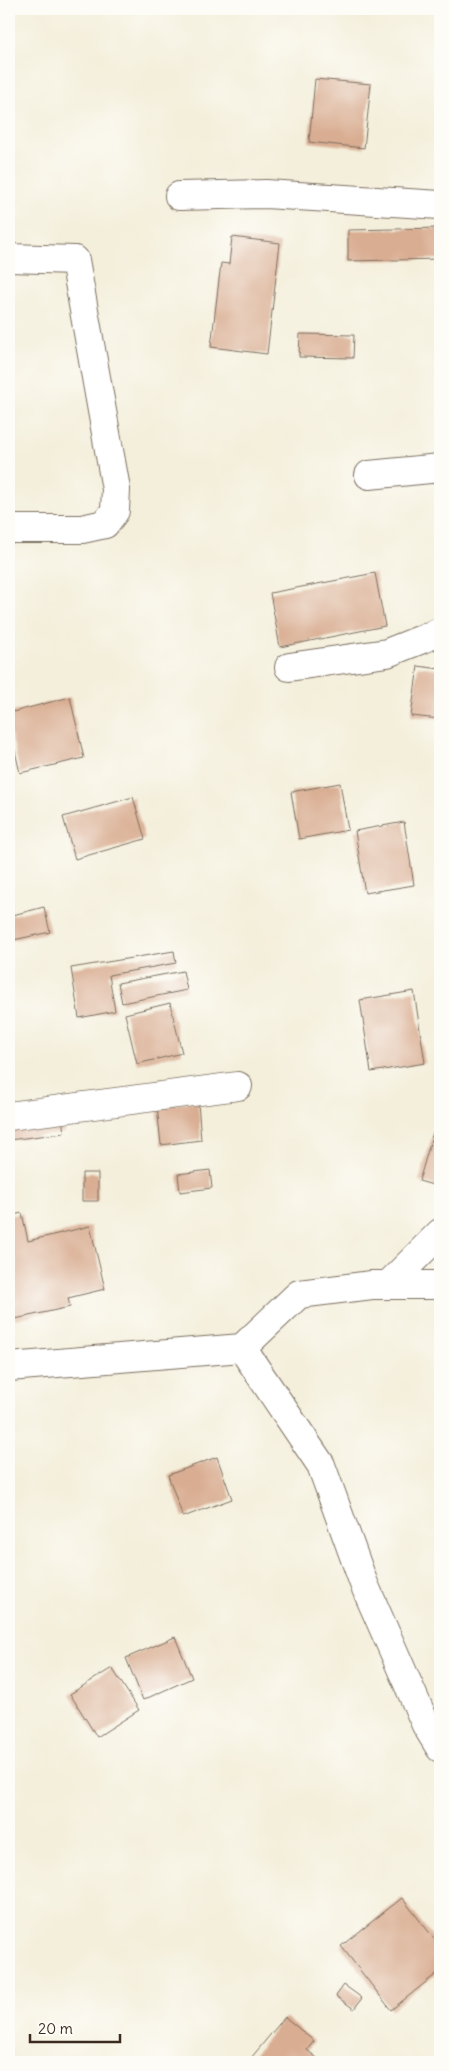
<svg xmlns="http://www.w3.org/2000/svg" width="449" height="2071" font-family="Delius,sans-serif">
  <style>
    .building { fill: #d9ad92 }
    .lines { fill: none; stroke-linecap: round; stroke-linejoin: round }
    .minor-casing { stroke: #7c6f60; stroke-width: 30 }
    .minor { stroke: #fff; stroke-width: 28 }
  </style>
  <rect width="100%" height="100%" fill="#fdfcf7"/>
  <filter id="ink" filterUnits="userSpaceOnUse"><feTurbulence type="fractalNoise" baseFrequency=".02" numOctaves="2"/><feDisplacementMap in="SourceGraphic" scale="10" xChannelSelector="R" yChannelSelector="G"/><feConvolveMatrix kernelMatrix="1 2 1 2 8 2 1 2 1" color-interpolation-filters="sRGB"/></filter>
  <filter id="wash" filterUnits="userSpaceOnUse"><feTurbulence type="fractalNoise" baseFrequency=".0096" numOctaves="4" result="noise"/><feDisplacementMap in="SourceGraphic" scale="20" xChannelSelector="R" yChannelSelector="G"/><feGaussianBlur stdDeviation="1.12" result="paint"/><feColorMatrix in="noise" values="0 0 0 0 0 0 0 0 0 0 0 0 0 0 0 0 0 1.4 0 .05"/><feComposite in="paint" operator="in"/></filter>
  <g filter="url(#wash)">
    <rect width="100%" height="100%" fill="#f4efdb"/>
    <g id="blocks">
      <path class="building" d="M 315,79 L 371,84 L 364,148 L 309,142 Z
        M 440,228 L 440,259 L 348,261 L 348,230 Z
        M 232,237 L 280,243 L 267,354 L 211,347 L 221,263 L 229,264 Z
        M 300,334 L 354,335 L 353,358 L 299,357 Z
        M 375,573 L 385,626 L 280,647 L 270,593 Z
        M 418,666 L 440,669 L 440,719 L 411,716 Z
        M 70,697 L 84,758 L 20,773 L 9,725 L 9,713 Z
        M 340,783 L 348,830 L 299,839 L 291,792 Z
        M 133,797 L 145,839 L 75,859 L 63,817 Z
        M 404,822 L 414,885 L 365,893 L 355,831 Z
        M 44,907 L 50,932 L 9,941 L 9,916 Z
        M 174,951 L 176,963 L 109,975 L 115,1011 L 79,1018 L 71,968 Z
        M 183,971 L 187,990 L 122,1003 L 118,983 Z
        M 414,991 L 425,1063 L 371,1072 L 360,1000 Z
        M 170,1003 L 182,1053 L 137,1064 L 125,1014 Z
        M 198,1102 L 201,1140 L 161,1145 L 157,1106 Z
        M 62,1117 L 64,1133 L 9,1140 L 9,1123 Z
        M 433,1133 L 440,1135 L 440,1187 L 419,1181 Z
        M 210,1170 L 212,1188 L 180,1192 L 178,1174 Z
        M 82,1173 L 98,1173 L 98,1201 L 82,1201 Z
        M 22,1213 L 28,1241 L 90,1226 L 105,1289 L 68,1298 L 70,1307 L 15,1319 L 9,1291 L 9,1216 Z
        M 217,1457 L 232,1499 L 183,1517 L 168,1475 Z
        M 175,1637 L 192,1678 L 143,1700 L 126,1658 Z
        M 112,1668 L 139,1710 L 97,1737 L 70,1694 Z
        M 402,1898 L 440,1946 L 440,1971 L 391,2010 L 341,1946 Z
        M 344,1985 L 362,1998 L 354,2009 L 336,1996 Z
        M 285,2017 L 314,2041 L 307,2050 L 322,2062 L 256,2062 L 251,2058 Z"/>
    </g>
  </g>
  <g filter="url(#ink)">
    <use href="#blocks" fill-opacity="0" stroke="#7c6f60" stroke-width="1"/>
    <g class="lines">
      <defs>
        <path id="minor" d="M 179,196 L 266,194 L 440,205
          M 9,258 L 75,260 L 116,489 L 115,511 L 105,524 L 82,529 L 9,529
          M 369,475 L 440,468
          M 289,667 L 387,653 L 440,632
          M 9,1116 L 238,1086
          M 388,1285 L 440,1233
          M 242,1348 L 321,1465 L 364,1584 L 426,1725 L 440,1748
          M 9,1367 L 242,1348 L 299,1294 L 372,1285 L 440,1285"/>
      </defs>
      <use href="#minor" class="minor-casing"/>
      <use href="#minor" class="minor"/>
    </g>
  </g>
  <rect width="449" height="2071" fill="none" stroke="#fdfcf7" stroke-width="30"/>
  <path d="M30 2034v8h90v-8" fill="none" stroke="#3b2a1e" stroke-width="2.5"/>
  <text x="38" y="2034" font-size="15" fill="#3b2a1e" stroke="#fdfcf7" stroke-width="4" paint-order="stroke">20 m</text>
</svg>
